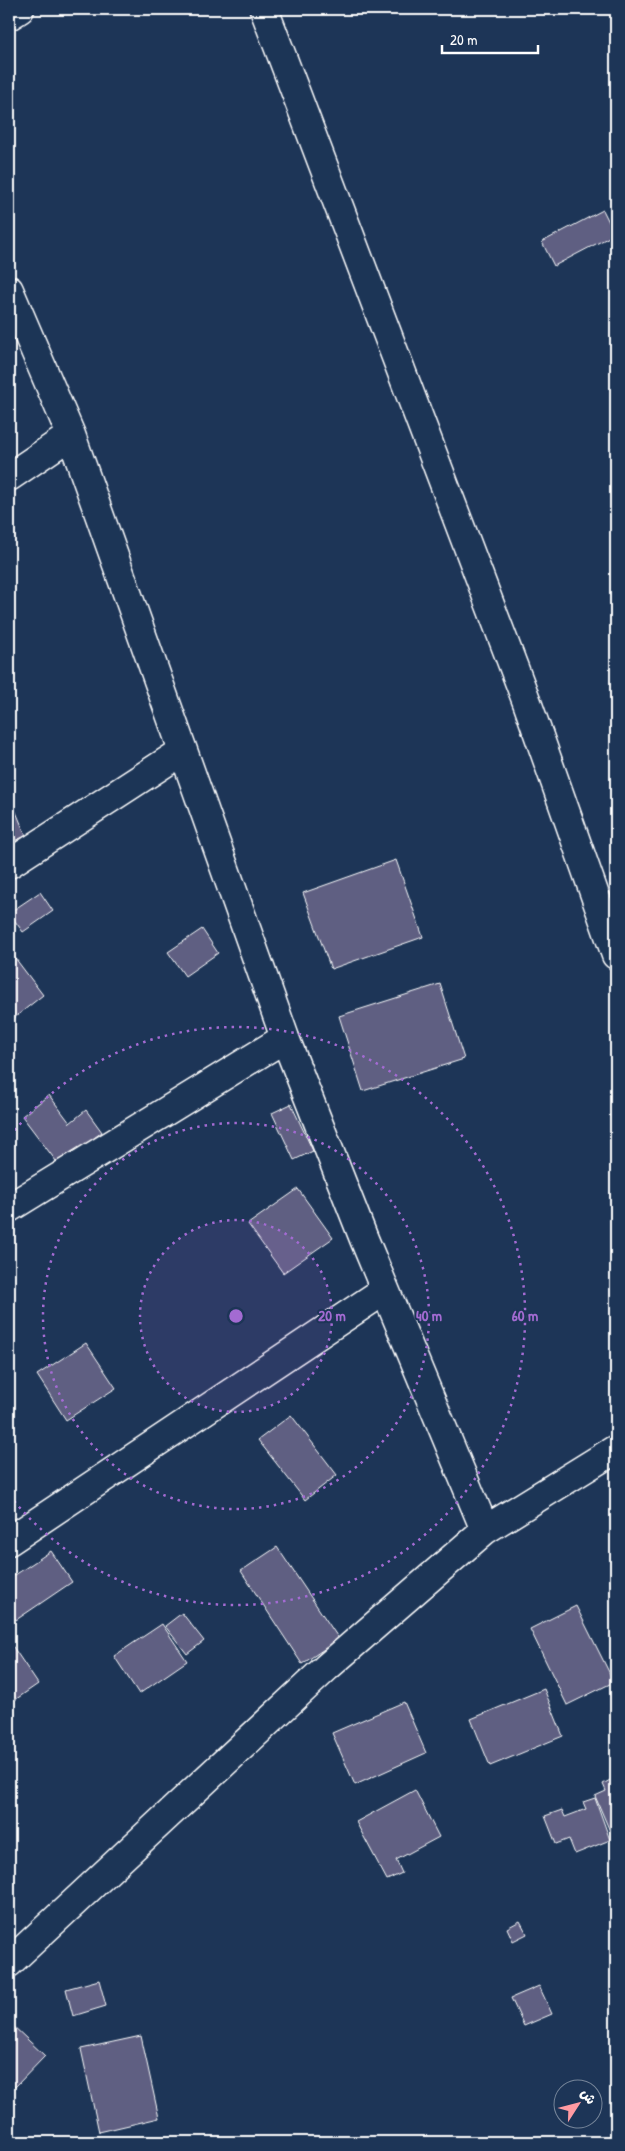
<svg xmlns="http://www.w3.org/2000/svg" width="625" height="2151" font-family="'Patrick Hand','Playpen Sans Arabic',sans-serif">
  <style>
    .building { fill: #5f5f82; stroke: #fff }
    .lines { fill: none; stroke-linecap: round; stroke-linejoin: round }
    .minor-casing { stroke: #fff; stroke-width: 31 }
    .minor { stroke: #1d3557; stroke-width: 28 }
    .ring { fill: none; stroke: #a36bd2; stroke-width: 2.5; stroke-dasharray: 2.5 5 }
    .centre { fill: #a36bd2; stroke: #1d3557; stroke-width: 2.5 }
    .ring-label { font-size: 15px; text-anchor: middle; font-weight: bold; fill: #a36bd2; stroke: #1d3557; stroke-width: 4; stroke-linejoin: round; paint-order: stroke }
  </style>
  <rect width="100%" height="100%" fill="#1d3557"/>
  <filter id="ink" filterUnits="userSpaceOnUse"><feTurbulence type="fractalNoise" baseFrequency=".02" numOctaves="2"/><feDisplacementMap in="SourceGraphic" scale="10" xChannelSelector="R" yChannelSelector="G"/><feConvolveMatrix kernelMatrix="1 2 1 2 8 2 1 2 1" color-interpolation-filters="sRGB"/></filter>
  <g filter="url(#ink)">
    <path class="building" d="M 603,210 L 615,234 L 554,266 L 542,242 Z
      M 9,795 L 26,836 L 9,843 Z
      M 396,860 L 423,937 L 331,969 L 303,893 Z
      M 40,892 L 53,911 L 23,932 L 9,913 Z
      M 202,929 L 218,953 L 185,976 L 168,952 Z
      M 9,950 L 43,995 L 9,1022 Z
      M 440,984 L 464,1059 L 363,1091 L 339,1016 Z
      M 49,1095 L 70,1123 L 86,1110 L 102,1132 L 59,1165 L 22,1116 Z
      M 291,1104 L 313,1151 L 294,1160 L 272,1113 Z
      M 298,1189 L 333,1238 L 283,1273 L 248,1224 Z
      M 86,1343 L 116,1388 L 66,1420 L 37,1375 Z
      M 291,1415 L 337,1475 L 305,1500 L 258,1440 Z
      M 277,1547 L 339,1639 L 302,1664 L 241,1571 Z
      M 51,1551 L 72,1582 L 16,1620 L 9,1609 L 9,1579 Z
      M 576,1606 L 614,1682 L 567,1705 L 530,1629 Z
      M 182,1613 L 204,1641 L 187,1654 L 165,1626 Z
      M 162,1624 L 187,1661 L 139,1694 L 114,1656 Z
      M 9,1641 L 38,1684 L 9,1704 Z
      M 544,1689 L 563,1736 L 490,1766 L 471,1719 Z
      M 404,1702 L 426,1753 L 355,1785 L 332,1733 Z
      M 612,1779 L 616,1789 L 615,1843 L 595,1796 L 606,1791 L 603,1784 Z
      M 415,1790 L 439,1837 L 396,1860 L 402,1873 L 387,1880 L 356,1822 Z
      M 595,1798 L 610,1840 L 575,1854 L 569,1839 L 556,1844 L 545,1816 L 562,1810 L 565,1817 L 586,1809 L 583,1802 Z
      M 520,1921 L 527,1934 L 513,1941 L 507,1928 Z
      M 99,1980 L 106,2006 L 73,2016 L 66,1989 Z
      M 539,1986 L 552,2014 L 524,2026 L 511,1998 Z
      M 11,2024 L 45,2056 L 15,2087 L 9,2082 L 9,2026 Z
      M 141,2036 L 159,2118 L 99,2132 L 81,2049 Z
      M 616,2135 L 616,2142 L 603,2142 Z"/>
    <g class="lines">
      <defs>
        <path id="minor" d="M 264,9 L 528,705 L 616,955
          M 9,16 L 20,9
          M 9,290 L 71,435 L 285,1038 L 364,1239 L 485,1530
          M 9,477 L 71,435
          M 9,864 L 183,751
          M 9,1208 L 285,1038
          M 9,1541 L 385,1290
          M 9,1963 L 327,1667 L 485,1530 L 616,1449"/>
      </defs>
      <use href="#minor" class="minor-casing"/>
      <use href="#minor" class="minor"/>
    </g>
  </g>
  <circle cx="236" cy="1316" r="96" fill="#a36bd2" fill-opacity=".12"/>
  <g class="ring">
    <circle cx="236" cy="1316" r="96"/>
    <circle cx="236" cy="1316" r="193"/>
    <path d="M10 1136A289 289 0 1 1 10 1496"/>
  </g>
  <circle cx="236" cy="1316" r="8" class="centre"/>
  <g class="ring-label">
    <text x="332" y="1321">20 m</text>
    <text x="429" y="1321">40 m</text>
    <text x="525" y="1321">60 m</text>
  </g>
  <rect width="625" height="2151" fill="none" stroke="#1d3557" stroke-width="30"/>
  <rect x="15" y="15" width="595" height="2121" fill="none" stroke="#fff" stroke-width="2" filter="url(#ink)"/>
  <g transform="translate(578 2104) rotate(54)"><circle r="24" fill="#1d3557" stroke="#77869a"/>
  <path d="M0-4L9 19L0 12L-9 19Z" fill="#ff9aa2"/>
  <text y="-8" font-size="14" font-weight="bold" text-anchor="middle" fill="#ffffff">ش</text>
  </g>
  <path d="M442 45v8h96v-8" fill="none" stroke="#ffffff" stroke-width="2.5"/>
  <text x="450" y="45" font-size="15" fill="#ffffff" stroke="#1d3557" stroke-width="4" paint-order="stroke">20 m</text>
</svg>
